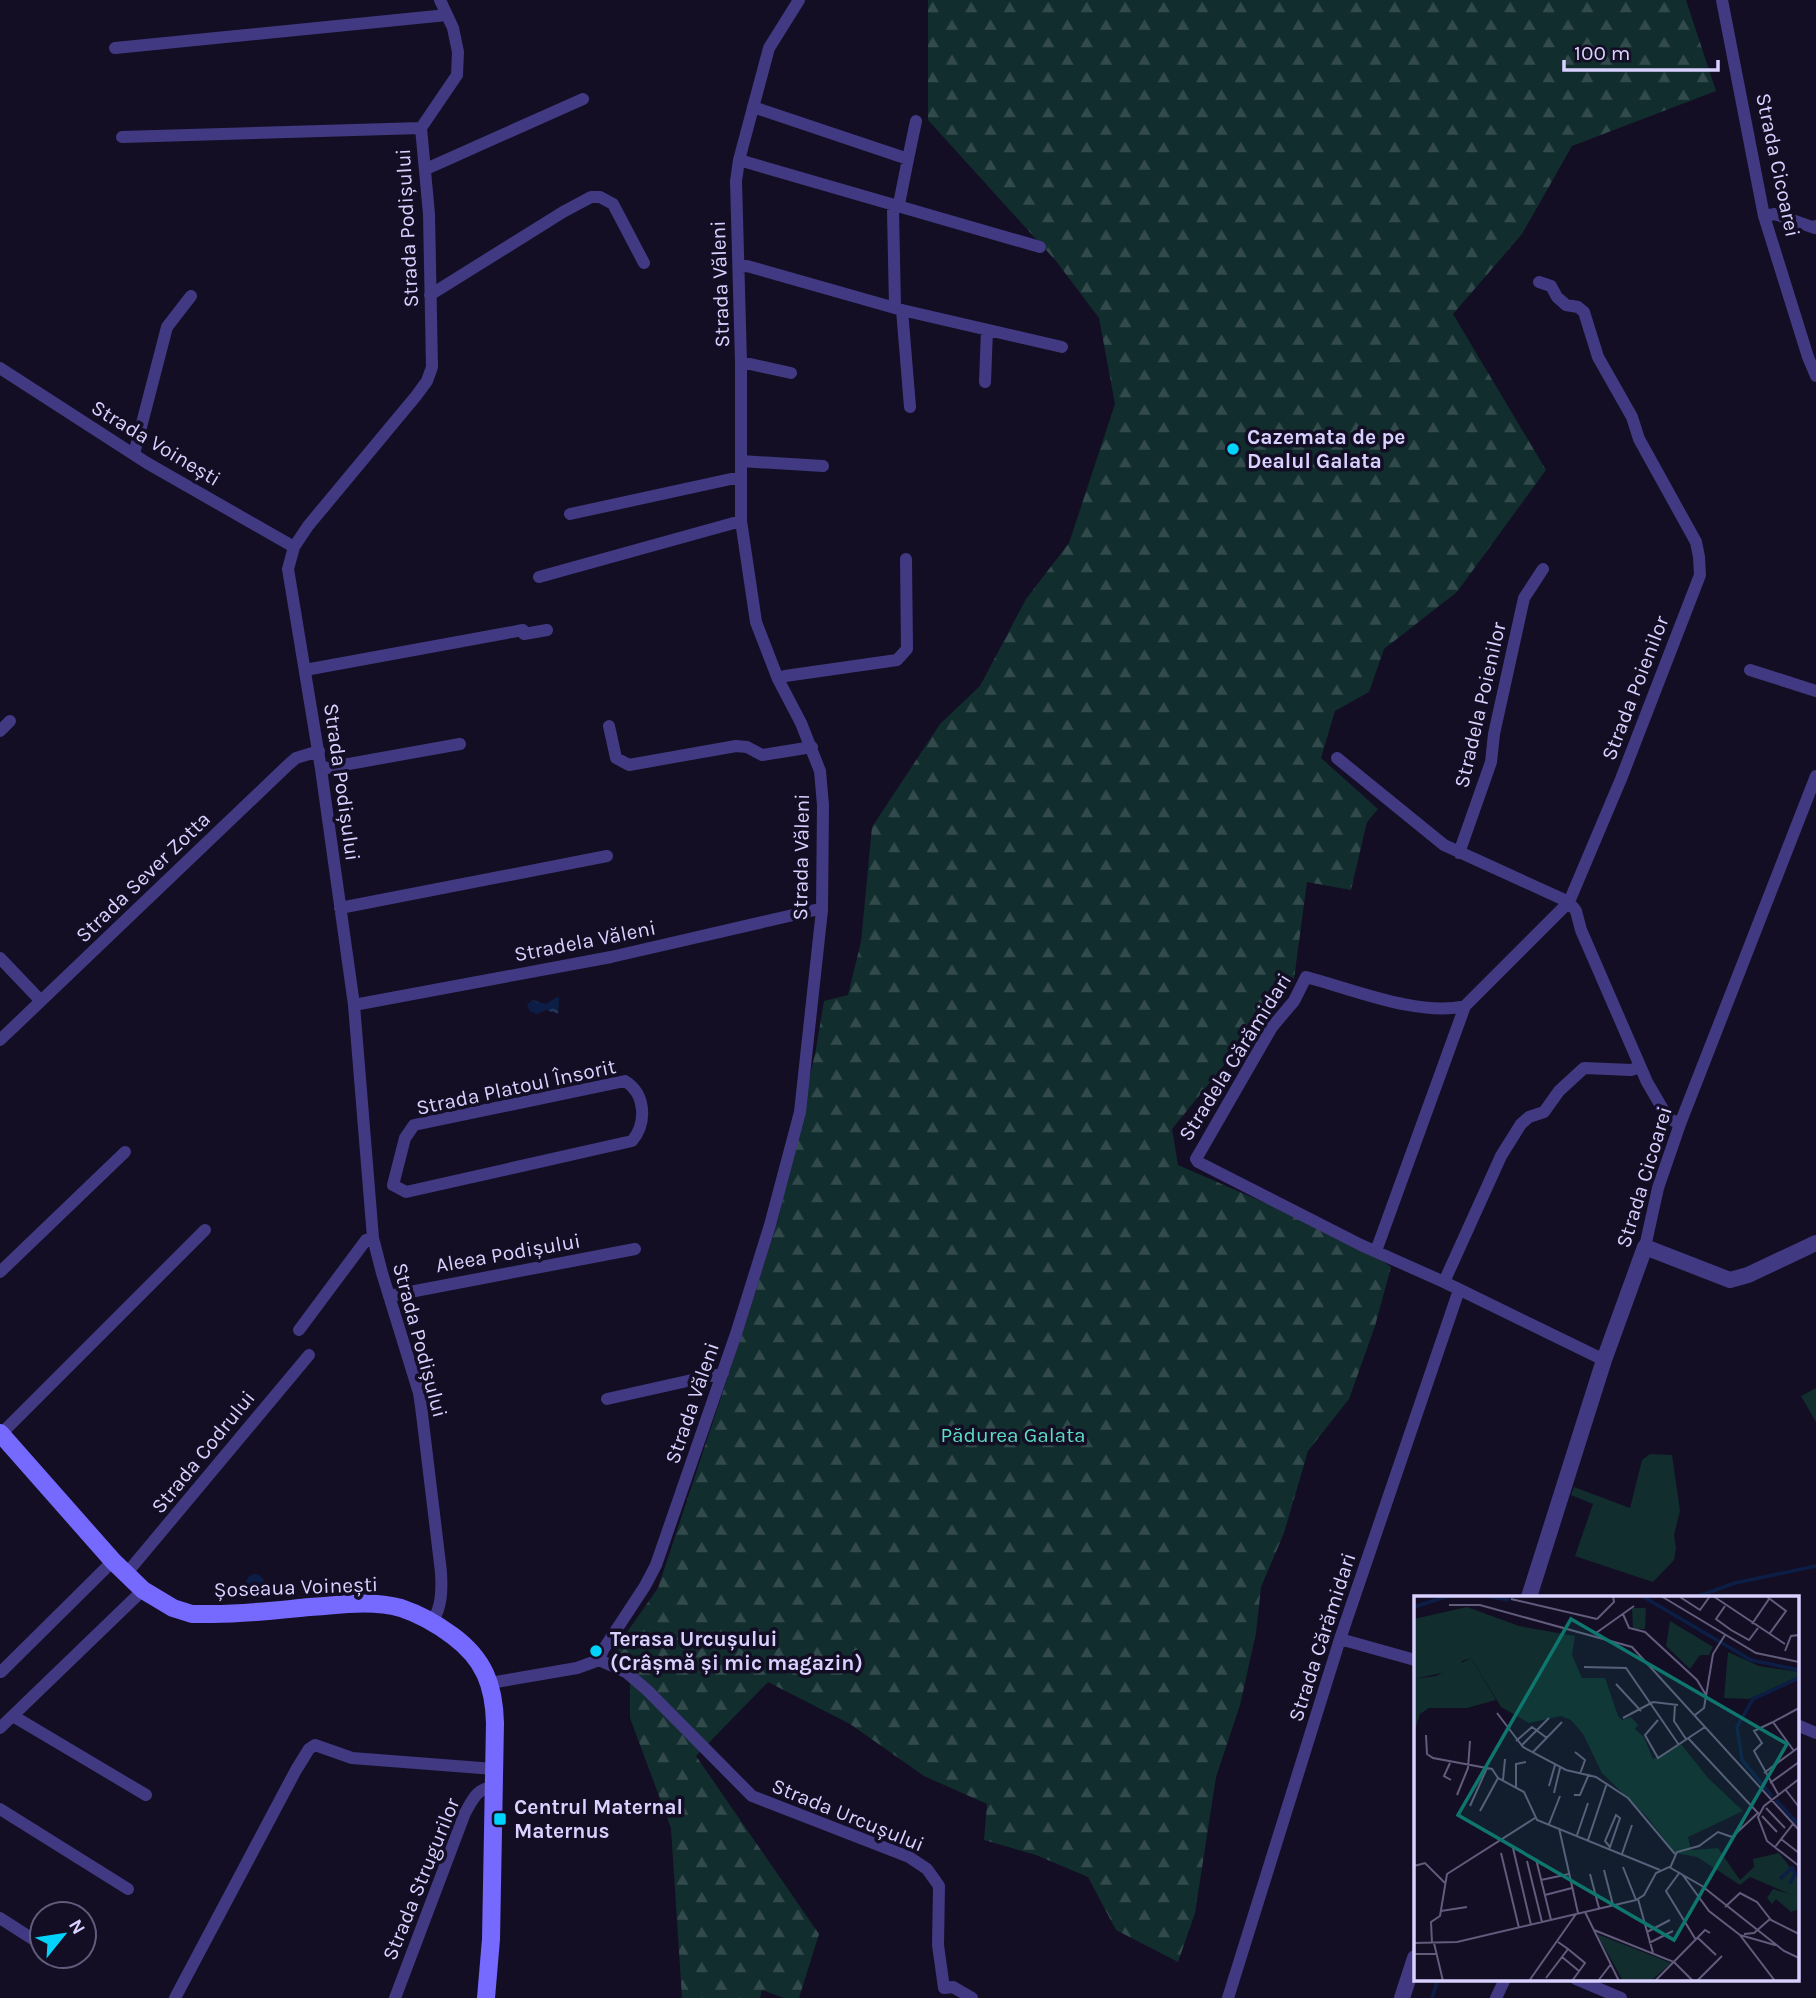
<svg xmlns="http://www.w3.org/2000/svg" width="1816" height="1998" font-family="Karla,sans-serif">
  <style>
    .grass { fill: #112d2d }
    .forest { fill: url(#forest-firs) }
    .water { fill: url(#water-ripples) }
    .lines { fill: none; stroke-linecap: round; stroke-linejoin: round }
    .stream { stroke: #0c1e45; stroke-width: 3.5 }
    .minor { stroke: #413a82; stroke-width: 12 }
    .tertiary { stroke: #413a82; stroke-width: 16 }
    .secondary { stroke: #7569fe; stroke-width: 18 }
    .poi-dot { fill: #02d3fa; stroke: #130e24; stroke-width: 2.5 }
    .labels { text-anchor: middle; stroke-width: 7; stroke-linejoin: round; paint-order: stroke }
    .street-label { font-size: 21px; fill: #d9d1ff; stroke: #130e24 }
    .poi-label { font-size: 21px; font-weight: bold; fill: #d9d1ff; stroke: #130e24; text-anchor: start }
    .park-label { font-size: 21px; fill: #5ddec6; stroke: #130e24 }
    .inset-river { fill: none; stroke: #0c1e45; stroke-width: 3.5 }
    .inset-road { fill: none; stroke: #625c7c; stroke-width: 2 }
    .view { fill: #0f766e; fill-opacity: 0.15; stroke: #0f766e; stroke-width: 3.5 }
    .inset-edge { fill: none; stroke: #d9d1ff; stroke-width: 3.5 }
  </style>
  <defs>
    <pattern id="forest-firs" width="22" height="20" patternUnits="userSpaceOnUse" patternTransform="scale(1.75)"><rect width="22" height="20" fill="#112d2d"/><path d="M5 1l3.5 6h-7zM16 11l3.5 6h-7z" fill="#334a4c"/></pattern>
    <pattern id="water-ripples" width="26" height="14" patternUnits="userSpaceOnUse" patternTransform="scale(1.75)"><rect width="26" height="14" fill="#0c1e45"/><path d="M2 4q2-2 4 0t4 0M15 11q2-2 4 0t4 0" fill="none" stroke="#2f3e61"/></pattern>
  </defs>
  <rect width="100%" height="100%" fill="#130e24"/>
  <path class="grass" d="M 1816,1388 L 1816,1422 L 1801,1396 Z
    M 1650,1454 L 1672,1455 L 1680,1511 L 1674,1535 L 1676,1548 L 1674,1560 L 1653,1582 L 1575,1556 L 1593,1504 L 1571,1495 L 1574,1487 L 1630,1508 L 1642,1460 Z"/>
  <path class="forest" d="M 928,0 L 1686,0 L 1716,91 L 1572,146 L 1522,234 L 1453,314 L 1546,470 L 1457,592 L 1384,649 L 1369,692 L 1335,711 L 1321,758 L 1378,809 L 1367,822 L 1351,890 L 1307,882 L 1294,979 L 1172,1129 L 1178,1165 L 1361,1245 L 1391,1267 L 1375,1326 L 1349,1399 L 1308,1451 L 1284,1533 L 1261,1587 L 1256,1633 L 1240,1705 L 1216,1777 L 1195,1913 L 1178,1962 L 1116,1930 L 1088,1877 L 1036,1855 L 984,1840 L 987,1804 L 924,1776 L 850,1724 L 768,1682 L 696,1756 L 819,1934 L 799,1998 L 784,1998 L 762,1990 L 760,1998 L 682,1998 L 671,1828 L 630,1718 L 630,1662 L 611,1655 L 658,1588 L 746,1322 L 778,1220 L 816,1049 L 824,1001 L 848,995 L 861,942 L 872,827 L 940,724 L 980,686 L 1026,599 L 1069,543 L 1115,404 L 1099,318 L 1056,261 L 928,120 Z"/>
  <path class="water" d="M 557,997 L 559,998 L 558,1014 L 546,1010 L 537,1014 L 530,1011 L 527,1005 L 532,1000 L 546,1004 Z
    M246 1583a9 9 0 1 1 18 0a9 9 0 1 1-18 0Z"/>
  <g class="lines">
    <path class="stream" d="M 1696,1597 L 1735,1583 L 1816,1566
      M 1432,1998 L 1438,1979"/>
    <path class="minor" d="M 1722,0 L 1764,216 L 1808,357 L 1816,376
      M 115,48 L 447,15
      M 753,107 L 908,159 L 899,204 L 893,210 L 895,307
      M 122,137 L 421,128
      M 908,159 L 916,121
      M 739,160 L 1040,247
      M 426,169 L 583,99
      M 1764,216 L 1775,214 L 1815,228 L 1816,226
      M 739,267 L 747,266 L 902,310 L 1062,347
      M 430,295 L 563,212 L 591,197 L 600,197 L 613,204 L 644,263
      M 902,310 L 910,407
      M 741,362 L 791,373
      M 0,368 L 147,463 L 294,547
      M 985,382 L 987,330
      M 134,454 L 167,327 L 191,296
      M 741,461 L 823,466
      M 570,514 L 740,477
      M 539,577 L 741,521
      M 305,670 L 523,630 L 524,634 L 547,630
      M 1750,670 L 1816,691
      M 778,679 L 785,676 L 897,660 L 907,649 L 906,559
      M 609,726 L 616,758 L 629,765 L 736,746 L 747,747 L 762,755 L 812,747
      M 0,731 L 10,721
      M 1337,758 L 1444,845 L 1569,902 L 1576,911 L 1581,930 L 1647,1082 L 1668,1118 L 1680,1124
      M 321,769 L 460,744
      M 1459,853 L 1491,762 L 1494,734 L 1524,598 L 1543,569
      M 340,908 L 607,856
      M 0,958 L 41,1001
      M 354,1005 L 611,957 L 815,910 L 822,910
      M 1465,1006 C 1419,1017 1352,989 1306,977 L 1294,1001 L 1272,1027 L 1196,1159 L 1198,1162 L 1361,1245 L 1444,1282 L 1604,1360
      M 0,1040 L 288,765 L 296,758 L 319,751
      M 625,1081 C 646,1094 647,1123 632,1141 L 406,1192 L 393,1185 L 405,1138 L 414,1125 Z
      M 1645,1247 L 1658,1188 L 1680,1124 L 1816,776
      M 1376,1251 L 1465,1006 L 1569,902 L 1621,779 L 1700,575 L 1699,557 L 1696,542 L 1639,439 L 1632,417 L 1598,357 L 1584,312 L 1578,307 L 1566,305 L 1557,297 L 1551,286 L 1539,282
      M 0,1272 L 125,1152
      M 1444,1282 L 1501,1156 L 1521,1124 L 1529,1117 L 1544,1112 L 1559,1091 L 1584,1068 L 1631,1070 L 1640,1067
      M 389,1296 L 635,1249
      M 299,1330 L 366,1240 L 373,1238
      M 607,1399 L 723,1373
      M 1,1434 L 205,1230
      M 126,1574 L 309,1355
      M 432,1622 C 442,1607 442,1590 441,1572 L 422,1414 L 419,1393 L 382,1273 L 373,1238 L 354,1005 L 321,769 L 288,569 L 294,547 L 308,526 L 416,396 L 427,381 L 432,367 L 429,214 L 421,128 L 457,75 L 458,52 L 453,28 L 440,0
      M 1340,1639 L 1415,1660
      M 599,1660 L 603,1650 L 645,1586 L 656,1565 L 736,1334 L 770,1225 L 800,1112 L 822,910 L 823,805 L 820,771 L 801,723 L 778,679 L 756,622 L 741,521 L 741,362 L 736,181 L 739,160 L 769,48 L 799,0
      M 1,1672 L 113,1561
      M 490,1683 L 577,1668 L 599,1660 L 626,1672 L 647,1690 L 752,1796 L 909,1857 L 927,1869 L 939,1886 L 938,1945 L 944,1988 L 953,1987 L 972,1998
      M 13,1716 L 146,1795
      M 1797,1725 L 1816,1733
      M 0,1728 L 143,1590
      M 0,1809 L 128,1889
      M 0,1918 L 42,1945
      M 59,1956 L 63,1959
      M 1576,1979 L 1621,1998
      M 175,1998 L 296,1770 L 309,1749 L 315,1745 L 352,1758 L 494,1769
      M 395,1998 L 465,1813 C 473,1799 477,1788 494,1787
      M 1228,1998 L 1340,1639 L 1459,1290
      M 1496,1998 L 1505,1979"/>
    <path class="tertiary" d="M 1529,1597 L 1604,1360 L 1645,1247 L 1730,1280 L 1748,1275 L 1816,1243
      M 1402,1998 L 1415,1958"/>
    <path class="secondary" d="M 0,1433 L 113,1561 L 143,1590 L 173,1608 L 192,1614 L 213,1614 C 246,1614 278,1610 310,1607 C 340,1605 371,1600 401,1608 C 419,1614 437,1624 453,1636 C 484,1659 494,1685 495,1723 L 491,1939 L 486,1998"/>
  </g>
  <g class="poi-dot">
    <circle cx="1233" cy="449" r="7"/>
    <circle cx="596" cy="1651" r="7"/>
    <rect x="493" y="1812" width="14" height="14" rx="3.5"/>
  </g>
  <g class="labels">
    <g class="street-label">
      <text transform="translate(1778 165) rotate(78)" y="7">Strada Cicoarei</text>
      <text transform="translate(407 228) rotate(-93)" y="7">Strada Podișului</text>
      <text transform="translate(720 284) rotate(-92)" y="7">Strada Văleni</text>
      <text transform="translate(156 443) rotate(31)" y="7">Strada Voinești</text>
      <text transform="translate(1635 688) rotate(-69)" y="7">Strada Poienilor</text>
      <text transform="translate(1480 705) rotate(-77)" y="7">Stradela Poienilor</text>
      <text transform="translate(342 782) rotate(82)" y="7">Strada Podișului</text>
      <text transform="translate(801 857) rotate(-89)" y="7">Strada Văleni</text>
      <text transform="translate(143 877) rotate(-44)" y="7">Strada Sever Zotta</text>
      <text transform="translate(585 941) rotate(-11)" y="7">Stradela Văleni</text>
      <text transform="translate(1235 1057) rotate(-58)" y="7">Stradela Cărămidari</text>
      <text transform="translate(516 1087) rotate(-12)" y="7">Strada Platoul Însorit</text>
      <text transform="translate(1644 1177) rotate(-73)" y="7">Strada Cicoarei</text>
      <text transform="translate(508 1253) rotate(-10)" y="7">Aleea Podișului</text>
      <text transform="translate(420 1340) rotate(75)" y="7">Strada Podișului</text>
      <text transform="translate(692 1403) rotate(-71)" y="7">Strada Văleni</text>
      <text transform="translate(203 1452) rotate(-51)" y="7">Strada Codrului</text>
      <text transform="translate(296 1587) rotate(-2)" y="7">Șoseaua Voinești</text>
      <text transform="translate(1322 1637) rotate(-72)" y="7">Strada Cărămidari</text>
      <text transform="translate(848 1815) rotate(22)" y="7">Strada Urcușului</text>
      <text transform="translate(421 1879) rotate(-68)" y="7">Strada Strugurilor</text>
    </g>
    <g class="poi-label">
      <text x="1247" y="444">Cazemata de pe<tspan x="1247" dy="24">Dealul Galata</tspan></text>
      <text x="610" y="1646">Terasa Urcușului<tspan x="610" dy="24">(Crâșmă și mic magazin)</tspan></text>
      <text x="514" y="1814">Centrul Maternal<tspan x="514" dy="24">Maternus</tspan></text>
    </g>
    <g class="park-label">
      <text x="1013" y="1442">Pădurea Galata</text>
    </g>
  </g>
  <g transform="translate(1414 1596)">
    <rect width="385" height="385" fill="#130e24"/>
    <path d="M 218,12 L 232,12 L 231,33 L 219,33 ZM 314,56 L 345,70 L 385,76 L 385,80 L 335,103 L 310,102 ZM 57,62 L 82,104 L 53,112 L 15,112 L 6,118 L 0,137 L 0,83 L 22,80 ZM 183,338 L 257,367 L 237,385 L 209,385 Z" fill="#112d2d"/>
    <path d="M 53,11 L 105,30 L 161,40 L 158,59 L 168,82 L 191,82 L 204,120 L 208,124 L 217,121 L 224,129 L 221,133 L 230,141 L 239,163 L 267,148 L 294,182 L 329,215 L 274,241 L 277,254 L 304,252 L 326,284 L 340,271 L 339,263 L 365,257 L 385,283 L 385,302 L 336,281 L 326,289 L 283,261 L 261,257 L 233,221 L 188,177 L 169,138 L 157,124 L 147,120 L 115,127 L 87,111 L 57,62 L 48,65 L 46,73 L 0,83 L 0,23 Z" fill="#112d2d"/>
    <path d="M 359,293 L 385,301 L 385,313 L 377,316 L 362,303 L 358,308 L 353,302 Z" fill="#112d2d"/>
    <path d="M 256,25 L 299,51 L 295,59 L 286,59 L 276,73 L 252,50 Z" fill="#112d2d"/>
    <path class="inset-river" d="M 72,0 L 95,4M 228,0 L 337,64 L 385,74M 0,11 L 34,0M 358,200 L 328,164 L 323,131 L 339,103 L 385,82M 362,204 L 385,229M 366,283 L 378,272 L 381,277 L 376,288"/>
    <path class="inset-road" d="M 247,0 L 342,57 L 385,66M 299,0 L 371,48M 352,0 L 372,15 L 356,37M 266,1 L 286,14 L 296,0M 97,3 L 183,23M 35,9 L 66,9 L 218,51 L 385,234M 311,10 L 302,23 L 317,34 L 335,44 L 344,32M 209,18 L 215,32 L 231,36 L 283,84 L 292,99M 183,23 L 200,6 L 199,0M 338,28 L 355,3M 182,37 L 220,10M 371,55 L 377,40 L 385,39M 170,71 L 212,72 L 265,149M 202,88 L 227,115M 239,106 L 264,109M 261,109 L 260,125 L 272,143M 83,117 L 109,151 L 152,174 L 182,181 L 214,202 L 261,258M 281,119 L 290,112 L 299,58 L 311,39M 209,122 L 239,106M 244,124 L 231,139 L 244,162 L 291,131M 359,126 L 340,135 L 348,147 L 340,155 L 364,198M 12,139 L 13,158 L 19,162 L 78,173 L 84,182 L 110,196 L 123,224 L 246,274M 102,145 L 118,131 L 133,142M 107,150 L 135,122M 380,155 L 359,126 L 385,112M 119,156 L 148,126M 161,156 L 171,164 L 166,178M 36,167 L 30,180 L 37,184M 350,177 L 385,151M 385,183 L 350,210 L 344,221 L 353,245 L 385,270M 89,184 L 91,163M 356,187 L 385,166M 135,190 L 141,169M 102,191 L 102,168 L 112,166M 371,193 L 385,211M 140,197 L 146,172M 43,199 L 54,172 L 56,145M 160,199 L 166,199 L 175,178M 56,210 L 73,172M 352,212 L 371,232M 66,215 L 84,182M 348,220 L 363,236M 135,228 L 146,200M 145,232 L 164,317M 163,239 L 174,207M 367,243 L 385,257M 174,244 L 193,187M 361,251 L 379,228M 99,252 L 117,329M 195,254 L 206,222 L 202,219 L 191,245 L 196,251M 87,257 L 105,332M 208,258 L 218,229M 122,263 L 137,324M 113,265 L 128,326M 0,270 L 11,267 L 32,288M 209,271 L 222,304M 256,272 L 263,256 L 285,250 L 304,236 L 318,241 L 344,217 L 274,142M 190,274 L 199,309M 266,276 L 252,295 L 282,344M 176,278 L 185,312M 268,278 L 295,315 L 326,339M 127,284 L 155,278M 131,299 L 158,292M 224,303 L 239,357M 311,311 L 326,297 L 343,306 L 357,324 L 385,338M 27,315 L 53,311M 171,316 L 205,385M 180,334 L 260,366 L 279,385M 233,336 L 256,324M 330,338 L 340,337 L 356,323M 284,342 L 302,359M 0,347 L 43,346 L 222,304 L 230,299 L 242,277 L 255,271 L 288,290 L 370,355 L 385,362M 18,347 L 17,326 L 26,320 L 33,278 L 121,222M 20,347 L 29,385M 235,347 L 259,335M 361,349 L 326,339 L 361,385M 154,353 L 171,367 L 158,385M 0,358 L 22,358M 148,361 L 165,375M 132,382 L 154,353 L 144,346M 115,385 L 162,318M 184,385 L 197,368M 241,385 L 291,334 L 296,337M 283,385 L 308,360"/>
    <path class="view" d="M 157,23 L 373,148 L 260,344 L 44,219 Z"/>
    <rect width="385" height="385" class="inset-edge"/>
  </g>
  <g transform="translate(63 1935) rotate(60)"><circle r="33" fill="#130e24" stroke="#625c7c" stroke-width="2"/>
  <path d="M0-5L12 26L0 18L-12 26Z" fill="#02d3fa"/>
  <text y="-10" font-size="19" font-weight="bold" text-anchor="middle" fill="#d9d1ff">N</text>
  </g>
  <path d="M1564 60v10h154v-10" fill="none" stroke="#d9d1ff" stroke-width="3.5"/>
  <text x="1574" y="60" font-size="21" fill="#d9d1ff" stroke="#130e24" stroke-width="5" paint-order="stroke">100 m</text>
</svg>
